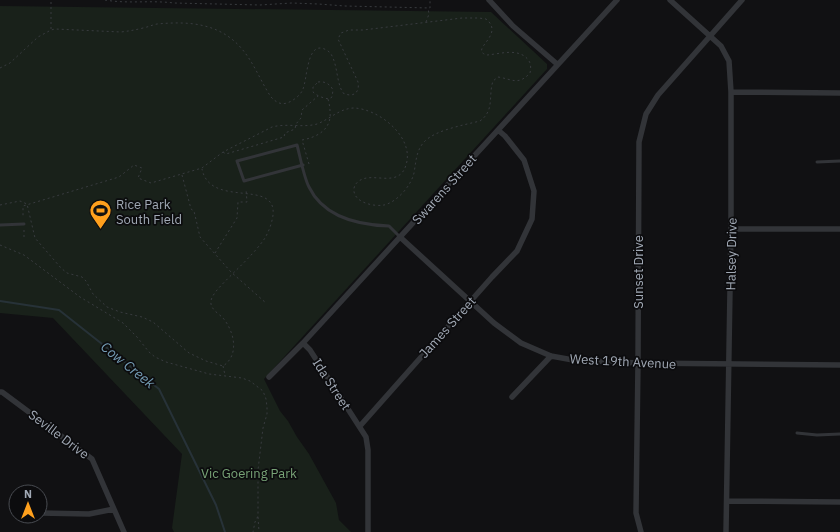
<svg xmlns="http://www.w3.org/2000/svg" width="840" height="532" font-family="'IBM Plex Sans',sans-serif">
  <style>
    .green { fill: #19211a }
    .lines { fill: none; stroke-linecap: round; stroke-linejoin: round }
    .stream { stroke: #273238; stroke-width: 2 }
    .path { stroke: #383b3f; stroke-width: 1; stroke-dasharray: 2 3; stroke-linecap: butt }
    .service { stroke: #323438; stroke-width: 3 }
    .minor { stroke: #323438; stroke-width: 5.5 }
    .labels { text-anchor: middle; stroke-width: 3.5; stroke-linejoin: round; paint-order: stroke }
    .street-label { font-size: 13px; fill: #a1a9b5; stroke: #0c0c0e }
    .poi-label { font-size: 13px; fill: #a1a9b5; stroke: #0c0c0e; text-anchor: start }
    .park-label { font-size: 13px; fill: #77a276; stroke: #0c0c0e }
    .water-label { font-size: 14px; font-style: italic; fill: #749cb4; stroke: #0c0c0e }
  </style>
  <rect width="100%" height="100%" fill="#111113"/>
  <path class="green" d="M 0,6 L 491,12 L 547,64 L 547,69 L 264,379 L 280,411 L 288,421 L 297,437 L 309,454 L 336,503 L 339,520 L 351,532 L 174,532 L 172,528 L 182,454 L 53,318 L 0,313 Z"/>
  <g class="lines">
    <path class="stream" d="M 0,301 L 59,310 L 159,389 L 216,505 L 225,532"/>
    <path class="path" d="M 105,0 C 128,4 151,0 174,3 L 260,5 L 292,3 L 318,4 L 345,6 L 430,8 L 430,0
      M 426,22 L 429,14 L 428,8
      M 51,29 L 51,0
      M 0,68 L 10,63 L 38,37 L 51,30 L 55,29 L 121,32 C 129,31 135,30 143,28 C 148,27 152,25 157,24 C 189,21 220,23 242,49 C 254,63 261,82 271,97 C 276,102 280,105 287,103 C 293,101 301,95 303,89 C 307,79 307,48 320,48 C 324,48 329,51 331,54 C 338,66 336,81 343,93 C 353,98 360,93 358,82 L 338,39 L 341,33 L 349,30 L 363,30 L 462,18 L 479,18 L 486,19 C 506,35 468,50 487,55 C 500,54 520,47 529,61 C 531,64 531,69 530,73 C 518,86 512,79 498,77 L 493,81 C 488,96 495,110 480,121 C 464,125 435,130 424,142 C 416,151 416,162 414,173 C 411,186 397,202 384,205 C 373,207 352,202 354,188 C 355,185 356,183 359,181 C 372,171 399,189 406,165 C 415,137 378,108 353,108 C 339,109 330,119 317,124 C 303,128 287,123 272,127 L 223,152 L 202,168 L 151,183 L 138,178 L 142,168 L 134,165 L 119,177 L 23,206 L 23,218
      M 318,82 C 325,81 330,84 333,90 L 332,97 L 329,99 C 323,98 317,96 313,92 L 313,87 Z
      M 223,152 L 226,154 L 284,137 L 285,133 L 295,129 L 296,124 L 301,118 L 302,110 L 318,96
      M 309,164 L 302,140 C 318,137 332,129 330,111 C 330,107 329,103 328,99
      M 182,175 L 191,209 L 194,211 L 200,237 L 231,272 L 266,303
      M 0,205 L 20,201 L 27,204 L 35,238 L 61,268 L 67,273 L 82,277 L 86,281 L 93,294 L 107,307 L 120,312 L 142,317 L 153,322 L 189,353 L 206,361 L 223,366 C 240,355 234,331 223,318 C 219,314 212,310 211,304 C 210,299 214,294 217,290 C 232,273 252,257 265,238 C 269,231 272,223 273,215 C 277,178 210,209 202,169
      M 24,230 L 24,237
      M 0,245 L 24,255 L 80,297 L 123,323 L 137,337 L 149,352 L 155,357 L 166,362 L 209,374 L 242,378 L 250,381 L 263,391 L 266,399 L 267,407 L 267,414 L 263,428 L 258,470 L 258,516 L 255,522 L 253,532
      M 215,253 L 237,218 L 238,202 L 247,202 L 246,189
      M 223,366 L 225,375
      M 258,517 L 259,532"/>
    <path class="service" d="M 817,162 L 840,161
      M 303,165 L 244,181 L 237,161 L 297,145 C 300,156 304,178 309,187 C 324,218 359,225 389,226 L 400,237
      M 0,225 L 24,224
      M 797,433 L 817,435 L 840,434"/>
    <path class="minor" d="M 489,0 L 513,26 L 557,64
      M 670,0 L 721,46 L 729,61 L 731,92 L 731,229 L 726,532
      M 731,92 L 840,93
      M 731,229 L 840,229
      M 400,237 L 494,323 L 521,343 L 551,356 L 573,360 L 638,363 L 840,365
      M 303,343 L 310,350 L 366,437 L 368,450 L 368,532
      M 269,377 L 303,343 L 617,0
      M 0,392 L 2,392 L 92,459 L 124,532
      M 512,397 L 551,356
      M 360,426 L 492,277 L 517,251 L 532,219 L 534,191 L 524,160 L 505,136 L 498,130
      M 727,501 L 840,502
      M 40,513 L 89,514 L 114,509
      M 641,532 L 636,513 L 638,363 L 639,142 L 646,114 L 658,95 L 742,0"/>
  </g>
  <defs>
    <symbol id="stadium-pin" viewBox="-11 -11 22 30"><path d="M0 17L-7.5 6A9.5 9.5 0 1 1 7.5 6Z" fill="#ffa01d" stroke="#0c0c0e"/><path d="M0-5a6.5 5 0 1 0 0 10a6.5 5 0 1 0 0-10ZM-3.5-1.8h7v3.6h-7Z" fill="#111"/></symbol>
  </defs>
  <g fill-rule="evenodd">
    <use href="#stadium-pin" x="88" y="198" width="25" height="34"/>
  </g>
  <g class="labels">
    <g class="street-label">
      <text transform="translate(444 189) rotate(-48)" y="5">Swarens Street</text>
      <text transform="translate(731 254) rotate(-89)" y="5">Halsey Drive</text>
      <text transform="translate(638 272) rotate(-90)" y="5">Sunset Drive</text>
      <text transform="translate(447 327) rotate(-48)" y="5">James Street</text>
      <text transform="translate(623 361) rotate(3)" y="5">West 19th Avenue</text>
      <text transform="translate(332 384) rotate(57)" y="5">Ida Street</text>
      <text transform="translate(59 434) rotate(37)" y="5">Seville Drive</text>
    </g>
    <g class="poi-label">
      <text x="116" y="209">Rice Park<tspan x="116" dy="15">South Field</tspan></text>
    </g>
    <g class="park-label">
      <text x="249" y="478">Vic Goering Park</text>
    </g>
    <g class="water-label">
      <text transform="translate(128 365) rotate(39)" y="5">Cow Creek</text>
    </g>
  </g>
  <g transform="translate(28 504)"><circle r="19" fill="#0c0c0e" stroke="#484b51"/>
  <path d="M0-3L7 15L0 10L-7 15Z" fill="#ffa01d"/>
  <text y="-6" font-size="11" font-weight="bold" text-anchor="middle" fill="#a1a9b5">N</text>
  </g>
</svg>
